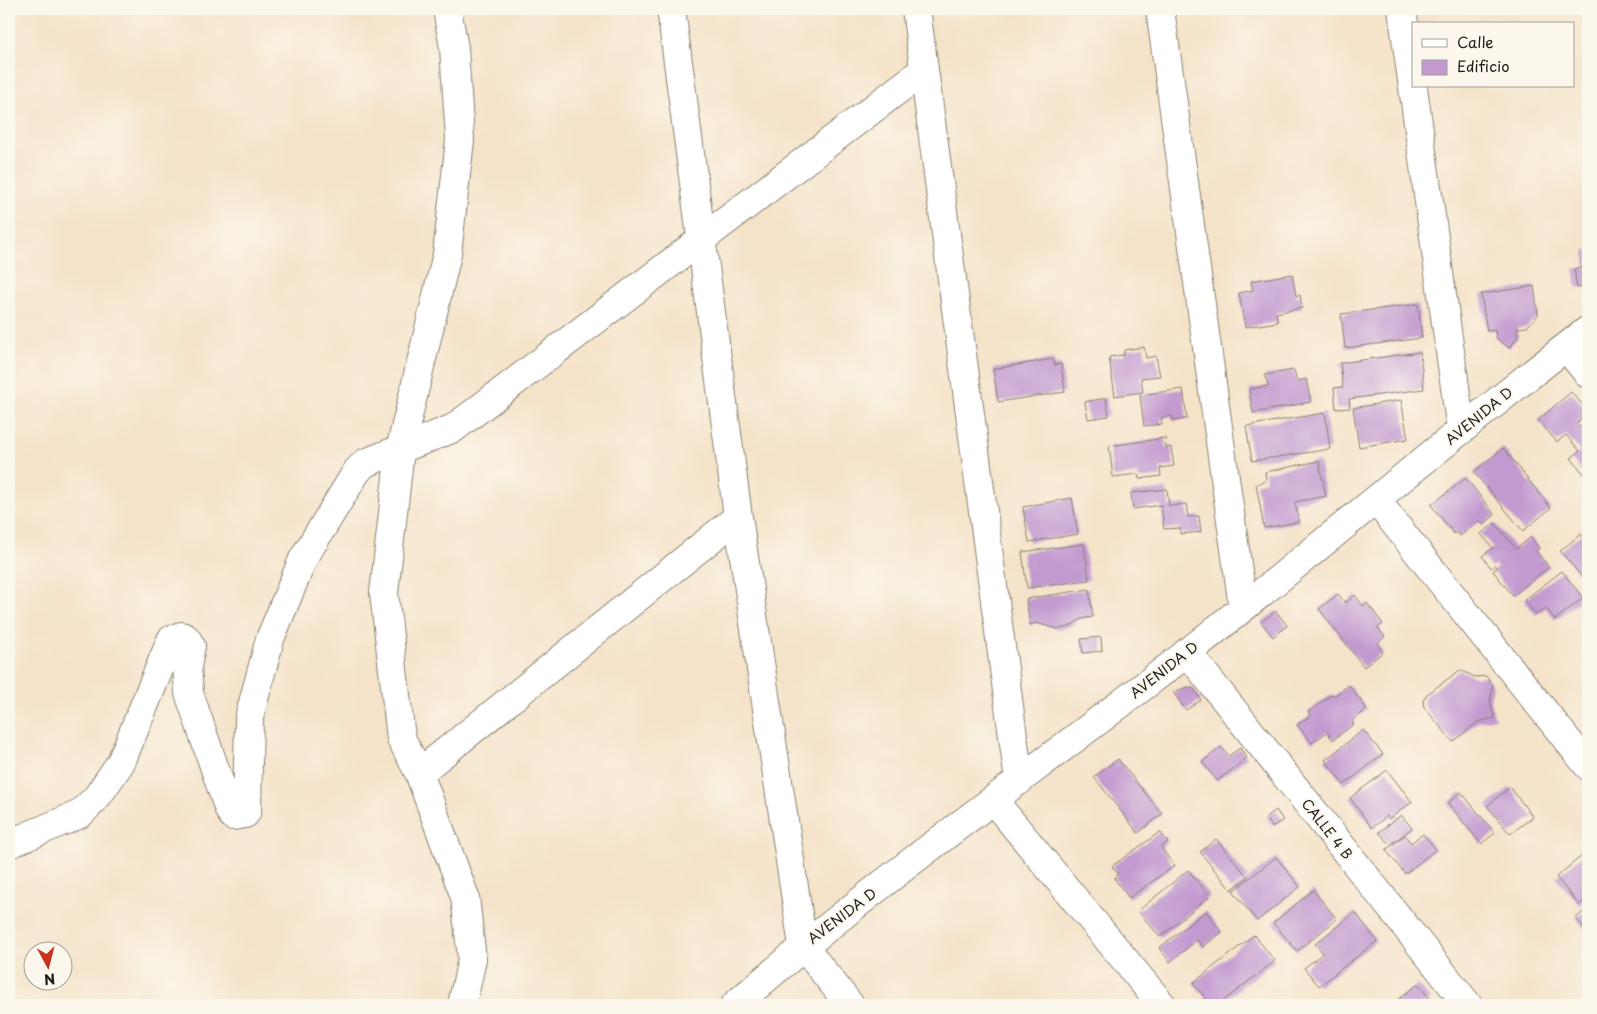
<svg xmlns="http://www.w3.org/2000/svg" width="1597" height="1014" font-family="'Playpen Sans',sans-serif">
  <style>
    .building { fill: #c29ad0 }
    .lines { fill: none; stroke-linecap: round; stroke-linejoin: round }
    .minor-casing { stroke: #888072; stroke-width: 30 }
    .minor { stroke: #fff; stroke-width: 28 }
    .labels { text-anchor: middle; stroke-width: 4.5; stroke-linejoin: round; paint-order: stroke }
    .street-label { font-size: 14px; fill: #1c1c1c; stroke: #fbf7ec }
  </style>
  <rect width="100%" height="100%" fill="#fbf7ec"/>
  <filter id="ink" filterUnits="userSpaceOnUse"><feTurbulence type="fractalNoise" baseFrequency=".02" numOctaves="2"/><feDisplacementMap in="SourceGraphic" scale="10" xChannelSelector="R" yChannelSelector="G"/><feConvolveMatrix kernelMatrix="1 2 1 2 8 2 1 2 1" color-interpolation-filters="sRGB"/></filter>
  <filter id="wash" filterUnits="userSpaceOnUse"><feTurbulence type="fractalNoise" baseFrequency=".0096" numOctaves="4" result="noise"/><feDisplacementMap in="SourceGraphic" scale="20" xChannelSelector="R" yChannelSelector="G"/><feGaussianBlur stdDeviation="1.12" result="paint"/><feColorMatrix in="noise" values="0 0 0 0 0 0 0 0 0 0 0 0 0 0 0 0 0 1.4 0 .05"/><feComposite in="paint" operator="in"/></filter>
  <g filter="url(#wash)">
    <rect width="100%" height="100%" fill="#f5e3c9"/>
    <g id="blocks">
      <path class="building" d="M 1584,250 L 1588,250 L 1588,286 L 1577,288 L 1574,269 L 1586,267 Z
        M 1292,274 L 1296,296 L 1300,295 L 1302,308 L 1276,313 L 1278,322 L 1245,327 L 1239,293 L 1253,290 L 1251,281 Z
        M 1534,286 L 1538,315 L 1527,327 L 1517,328 L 1518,337 L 1509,348 L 1496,338 L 1495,330 L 1487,331 L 1481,294 Z
        M 1418,304 L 1422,338 L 1345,348 L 1341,314 Z
        M 1144,347 L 1146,358 L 1156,356 L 1160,376 L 1141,378 L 1143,392 L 1115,396 L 1109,357 L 1124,355 L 1124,350 Z
        M 1420,352 L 1424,389 L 1349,399 L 1350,408 L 1336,409 L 1334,388 L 1343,387 L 1340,363 Z
        M 1053,359 L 1055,365 L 1061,364 L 1065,392 L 998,402 L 993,369 Z
        M 1294,370 L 1297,381 L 1306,379 L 1311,402 L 1253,413 L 1249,389 L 1268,386 L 1265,375 Z
        M 1183,389 L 1187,419 L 1173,421 L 1172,416 L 1161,418 L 1162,424 L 1144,426 L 1140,395 Z
        M 1571,392 L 1588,411 L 1577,423 L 1588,436 L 1588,479 L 1571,458 L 1580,451 L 1566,435 L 1557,442 L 1538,420 Z
        M 1106,398 L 1109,416 L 1088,419 L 1085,402 Z
        M 1401,400 L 1408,439 L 1359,447 L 1353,408 Z
        M 1325,413 L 1330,449 L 1252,461 L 1246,426 Z
        M 1165,438 L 1166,448 L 1171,447 L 1174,466 L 1160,468 L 1161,476 L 1139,479 L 1138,474 L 1113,477 L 1109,446 Z
        M 1503,448 L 1551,508 L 1523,531 L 1474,472 Z
        M 1319,461 L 1326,496 L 1295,502 L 1299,522 L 1264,528 L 1256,484 L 1266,481 L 1265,472 Z
        M 1466,478 L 1495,515 L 1483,525 L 1479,521 L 1460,536 L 1457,532 L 1454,534 L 1431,505 Z
        M 1167,489 L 1169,506 L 1186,504 L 1188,517 L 1199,516 L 1201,532 L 1180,534 L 1180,528 L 1164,529 L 1161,505 L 1133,509 L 1131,493 Z
        M 1072,498 L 1078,534 L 1029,542 L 1023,507 Z
        M 1495,523 L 1516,549 L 1531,537 L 1539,548 L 1536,551 L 1549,567 L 1513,596 L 1493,571 L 1497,568 L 1495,565 L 1491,568 L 1482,556 L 1493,548 L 1481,534 Z
        M 1581,534 L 1588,543 L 1588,584 L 1560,551 Z
        M 1084,544 L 1089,580 L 1027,588 L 1022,552 Z
        M 1562,571 L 1583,598 L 1555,620 L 1546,608 L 1536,615 L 1524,600 Z
        M 1089,589 L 1093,617 L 1081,619 L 1069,627 L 1058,629 L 1036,623 L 1030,625 L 1026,599 Z
        M 1338,594 L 1345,603 L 1355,595 L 1363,606 L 1367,603 L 1383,624 L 1378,628 L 1385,637 L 1377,644 L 1383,652 L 1364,667 L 1319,609 Z
        M 1276,611 L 1287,626 L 1273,637 L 1261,622 Z
        M 1101,637 L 1102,651 L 1083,653 L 1081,639 Z
        M 1460,670 L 1475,677 L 1486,676 L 1493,686 L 1490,701 L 1495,718 L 1478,722 L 1453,742 L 1424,707 L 1423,701 L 1426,695 Z
        M 1349,685 L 1367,709 L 1352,721 L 1354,724 L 1333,740 L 1327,732 L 1312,743 L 1297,725 L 1311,715 L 1308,712 L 1332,694 L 1334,696 Z
        M 1188,687 L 1194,689 L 1201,700 L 1186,710 L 1173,692 Z
        M 1363,730 L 1383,754 L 1344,785 L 1325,760 Z
        M 1221,747 L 1229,756 L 1240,748 L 1247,758 L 1217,781 L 1202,762 Z
        M 1118,759 L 1162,814 L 1138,833 L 1094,777 Z
        M 1387,770 L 1412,802 L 1389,819 L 1387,816 L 1372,828 L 1350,798 Z
        M 1510,787 L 1533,817 L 1510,834 L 1487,806 Z
        M 1461,792 L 1495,833 L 1481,844 L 1448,803 Z
        M 1276,810 L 1283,820 L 1272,827 L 1266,817 Z
        M 1401,815 L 1412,828 L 1390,845 L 1379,832 Z
        M 1160,832 L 1168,842 L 1161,847 L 1174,866 L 1129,898 L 1114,878 L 1118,874 L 1112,866 Z
        M 1423,834 L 1436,849 L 1405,874 L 1386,850 L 1405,835 L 1411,843 Z
        M 1216,839 L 1248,877 L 1231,890 L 1200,852 Z
        M 1588,851 L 1588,898 L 1579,905 L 1556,877 Z
        M 1276,857 L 1300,887 L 1257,921 L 1233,891 Z
        M 1188,870 L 1210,896 L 1160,937 L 1138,911 Z
        M 1313,890 L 1337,919 L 1297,951 L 1273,923 Z
        M 1588,908 L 1588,933 L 1576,918 Z
        M 1206,911 L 1222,932 L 1203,947 L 1197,940 L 1170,962 L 1159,948 Z
        M 1355,912 L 1377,941 L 1319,986 L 1304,968 L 1323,953 L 1315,944 Z
        M 1254,935 L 1275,961 L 1218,1005 L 1211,1005 L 1193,983 Z
        M 1418,984 L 1430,999 L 1422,1005 L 1391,1005 Z"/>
    </g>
  </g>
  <g filter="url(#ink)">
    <use href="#blocks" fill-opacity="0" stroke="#888072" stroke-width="1"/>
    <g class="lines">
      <defs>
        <path id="minor" d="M 447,9 L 454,48 L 460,140 L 447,254 L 400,450 L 384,593 L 401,738 L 419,773 L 465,897 L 472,959 L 462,1005
          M 671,9 L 738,517 L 803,946 L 850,1005
          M 916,9 L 1019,781
          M 1160,9 L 1243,607
          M 1402,9 L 1461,430
          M 1566,347 L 1588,374
          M 1376,500 L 1588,766
          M 1187,652 L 1468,1005
          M 419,773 L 738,517
          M 993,800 L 1162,1005
          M 9,844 L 80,814 L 97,797 L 121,762 L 171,640 L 181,636 L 186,638 L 191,646 L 187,667 L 189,693 L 229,810 L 233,816 L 245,814 L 247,811 L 249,718 L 270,639 L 303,559 L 357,471 L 365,463 L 454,428 L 924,70
          M 735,1005 C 879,879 1037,770 1188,652 C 1322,546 1452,434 1588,330"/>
      </defs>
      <use href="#minor" class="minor-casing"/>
      <use href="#minor" class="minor"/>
    </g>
  </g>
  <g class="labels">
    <g class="street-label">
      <text transform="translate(1479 416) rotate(-39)" y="5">AVENIDA D</text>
      <text transform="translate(1164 670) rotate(-38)" y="5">AVENIDA D</text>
      <text transform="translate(1327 829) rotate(52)" y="5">CALLE 4 B</text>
      <text transform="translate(842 916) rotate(-37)" y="5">AVENIDA D</text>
    </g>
  </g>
  <rect width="1597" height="1014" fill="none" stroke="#fbf7ec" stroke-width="30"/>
  <rect x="1412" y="22" width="162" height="65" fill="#fbf7ec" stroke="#a29f99"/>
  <rect x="1422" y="39" width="25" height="8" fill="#ffffff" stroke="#a29f99"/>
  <text x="1457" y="48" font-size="15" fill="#1c1c1c">Calle</text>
  <rect x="1422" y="60" width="25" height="15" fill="#c29ad0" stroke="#a29f99"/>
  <text x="1457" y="72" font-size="15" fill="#1c1c1c">Edificio</text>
  <g transform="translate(48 966) rotate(173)"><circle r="24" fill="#fbf7ec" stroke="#a29f99"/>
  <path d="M0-4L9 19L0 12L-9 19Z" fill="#c8321e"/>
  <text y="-8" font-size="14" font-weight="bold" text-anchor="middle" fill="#1c1c1c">N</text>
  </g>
</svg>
